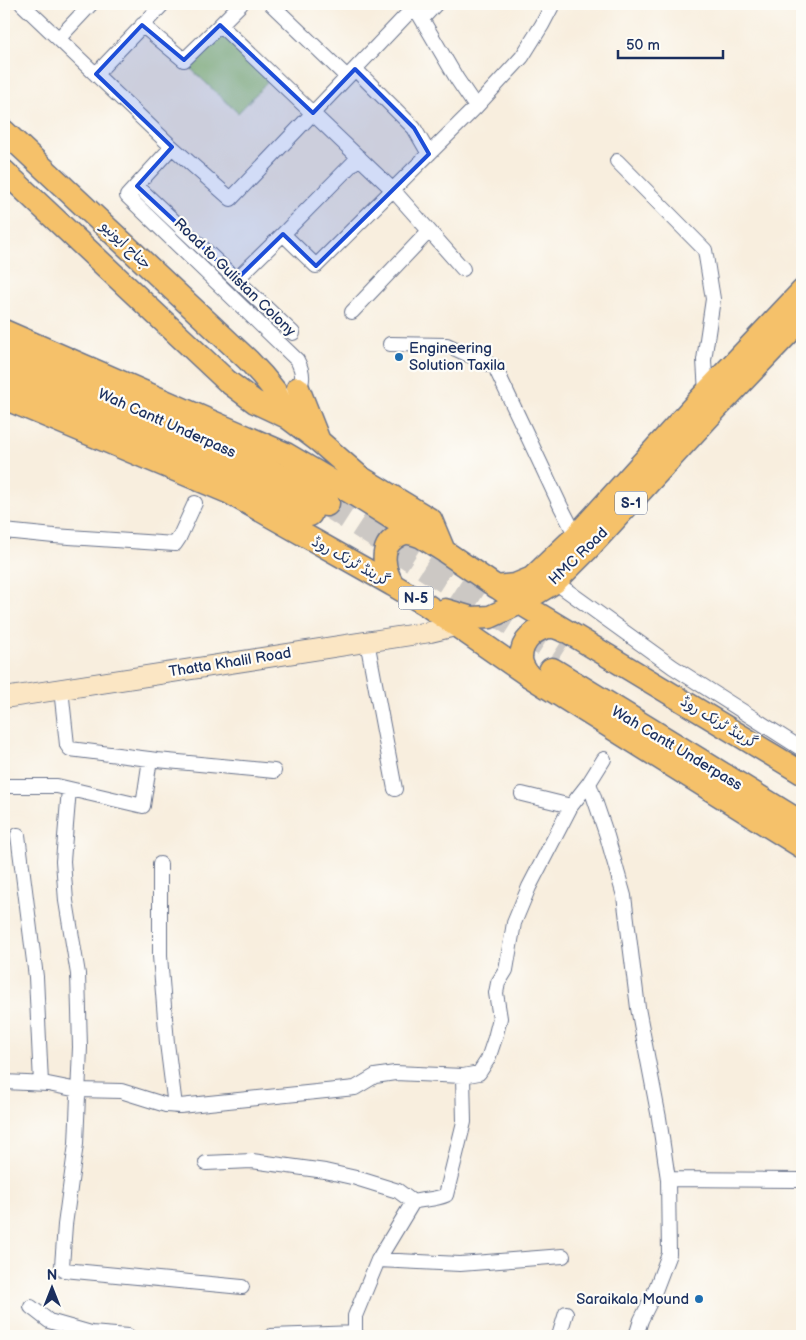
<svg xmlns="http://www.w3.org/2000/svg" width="806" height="1340" font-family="'Balsamiq Sans','Playpen Sans Arabic',sans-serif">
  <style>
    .green { fill: #accf77; stroke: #647f6a }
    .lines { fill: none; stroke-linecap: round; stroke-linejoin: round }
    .highway-tunnel { stroke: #ccc8c4; stroke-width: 26; stroke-dasharray: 26 13; stroke-linecap: butt }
    .street-casing { stroke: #68728b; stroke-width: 16 }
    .secondary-casing { stroke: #68728b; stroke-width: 22 }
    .primary-casing { stroke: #68728b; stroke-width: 25 }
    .highway-casing { stroke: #68728b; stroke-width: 29 }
    .street { stroke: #fff; stroke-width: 14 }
    .secondary { stroke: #fbe6c4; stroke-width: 20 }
    .primary { stroke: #f5c16b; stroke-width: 22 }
    .highway { stroke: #f5c16b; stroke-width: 26 }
    .marked { fill: #1d4ed8; fill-opacity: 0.2; stroke: #1d4ed8; stroke-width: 4; stroke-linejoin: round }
    .poi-dot { fill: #1f6fb2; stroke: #fdfcf7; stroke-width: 2 }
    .labels { text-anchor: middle; stroke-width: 4.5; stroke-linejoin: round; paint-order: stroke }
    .shield { fill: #fdfcf7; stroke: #5f6c8c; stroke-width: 1 }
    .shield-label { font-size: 14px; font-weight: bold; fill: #1b2f5e }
    .street-label { font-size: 15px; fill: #1b2f5e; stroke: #fdfcf7 }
    .poi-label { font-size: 15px; fill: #1b2f5e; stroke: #fdfcf7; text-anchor: start }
  </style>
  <rect width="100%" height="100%" fill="#fdfcf7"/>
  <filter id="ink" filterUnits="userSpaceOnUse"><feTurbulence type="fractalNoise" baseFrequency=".02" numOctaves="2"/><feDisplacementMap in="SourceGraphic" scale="10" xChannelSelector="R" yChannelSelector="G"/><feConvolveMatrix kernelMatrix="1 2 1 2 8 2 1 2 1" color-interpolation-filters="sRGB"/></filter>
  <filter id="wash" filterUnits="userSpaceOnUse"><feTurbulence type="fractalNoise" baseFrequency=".0096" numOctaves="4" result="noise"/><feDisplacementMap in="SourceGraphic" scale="20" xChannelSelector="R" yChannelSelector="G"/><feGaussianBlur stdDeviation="1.12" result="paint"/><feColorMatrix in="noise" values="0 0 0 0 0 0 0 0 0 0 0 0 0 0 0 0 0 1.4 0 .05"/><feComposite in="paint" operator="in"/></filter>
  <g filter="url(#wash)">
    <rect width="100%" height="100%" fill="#f8eede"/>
    <path class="green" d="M 222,27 L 273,76 L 238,113 L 187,65 Z"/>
  </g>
  <g filter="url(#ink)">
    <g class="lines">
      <path class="highway-tunnel" d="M 326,503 L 561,655"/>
      <defs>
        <path id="street" d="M 22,4 L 172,147 L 231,199 L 415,6
          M 271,4 L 347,77
          M 413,4 L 457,79 L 476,107
          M 422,19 L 436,4
          M 142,25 L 184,60 L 220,25 L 393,190 L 463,269
          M 220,25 L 241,4
          M 59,38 L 91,4
          M 355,69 L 414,128 L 429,154
          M 96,74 L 163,4
          M 172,147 L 127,196 L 297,360 C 303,371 306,385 293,391
          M 617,161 L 705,250 L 713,299 L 704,360 L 706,393 L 708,395
          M 137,186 L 293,333
          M 283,234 L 316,266 L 476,107 L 522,57 L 542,25 L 553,4
          M 237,279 L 283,234 L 359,157
          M 352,312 L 429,231
          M 390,344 L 447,345 L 495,367 L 561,507 L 576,536
          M 4,531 L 54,536 L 175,544 L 179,538 L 195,503
          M 555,582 L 673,667 L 802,749
          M 367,641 L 395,789
          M 61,689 L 67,745 L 70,749 L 157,760 L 274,771
          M 604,759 L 589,783 L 607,836 L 624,896 L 638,1008 L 659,1118 L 668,1179 L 669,1254 L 653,1296 L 641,1320 L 636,1336
          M 4,786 L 57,786 L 143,806 L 150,759
          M 69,789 L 63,861 L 66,901 L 78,974 L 80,1047 L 76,1144 L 65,1225 L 62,1266 L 64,1270 L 242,1287
          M 522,794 L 571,806
          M 18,835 L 36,977 L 41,1083
          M 160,864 L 160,956 L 167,1043 L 175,1106
          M 4,1082 L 48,1084 L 78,1090 L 121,1091 L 166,1105 L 180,1106 L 355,1088 L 375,1076 L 395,1073 L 463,1076 L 479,1073 L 488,1059 L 495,1038 L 500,1018 L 496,993 L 498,983 L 506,970 L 514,923 L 529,887 L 571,806 L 589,783
          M 206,1163 L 252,1161 L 325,1171 L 356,1178 L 398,1191 L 413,1202
          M 668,1179 L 802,1180
          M 378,1260 L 460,1264 L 563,1256
          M 31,1307 L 49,1321 L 91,1333 L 128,1336
          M 271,1336 L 356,1333
          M 356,1336 L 355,1330 L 355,1316 L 378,1260 L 413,1202 C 424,1199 435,1200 446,1195 L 464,1122 L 463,1076
          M 559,1336 L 566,1313"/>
        <path id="secondary" d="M 4,698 L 430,632 L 455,626"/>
        <path id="primary" d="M 4,131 L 248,360 L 262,375 L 275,391 L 287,417
          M 4,171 L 227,381 L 255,402 L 287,417 L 320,442 L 360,477 L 431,520 L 444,551
          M 4,331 L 286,454 L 355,495 L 444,551 L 520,603 L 802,773
          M 298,388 L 319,441
          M 4,398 L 228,492 L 393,585 L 425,604 L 529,676 L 802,847
          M 393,585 C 384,570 379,548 395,538 C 399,535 403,533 407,533 C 412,533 417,535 422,537
          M 496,587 L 515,585 L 532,578 L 576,536 L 701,398 L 802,291
          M 445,610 L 472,618 L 490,617 L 520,603 L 555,582 L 586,551 L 718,407 L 802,319
          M 529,676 C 525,670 521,665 521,658 C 521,641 536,627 552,627 C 556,627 560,629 564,631"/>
        <path id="highway" d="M 4,351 L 226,448 L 326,503
          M 4,377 L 69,407 L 224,469 L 309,513
          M 552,671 L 802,825"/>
      </defs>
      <use href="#street" class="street-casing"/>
      <use href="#secondary" class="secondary-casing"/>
      <use href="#primary" class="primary-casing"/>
      <use href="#highway" class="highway-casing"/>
      <use href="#street" class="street"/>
      <use href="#secondary" class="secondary"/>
      <use href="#primary" class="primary"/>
      <use href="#highway" class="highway"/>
    </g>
  </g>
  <path class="marked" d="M 142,25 L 184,60 L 220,25 L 313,113 L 355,69 L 414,128 L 429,154 L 316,266 L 283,234 L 237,279 L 137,186 L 172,147 L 96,74 Z"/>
  <g class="poi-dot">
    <circle cx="399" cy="357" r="5"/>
    <circle cx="699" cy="1299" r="5"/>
  </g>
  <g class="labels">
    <g class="shield">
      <rect x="615" y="491.5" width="32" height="23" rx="4"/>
      <rect x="398.5" y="586.5" width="35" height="23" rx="4"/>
    </g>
    <g class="shield-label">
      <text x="631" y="508">S-1</text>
      <text x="416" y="603">N-5</text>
    </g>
    <g class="street-label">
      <text transform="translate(126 245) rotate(43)" y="5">جناح ایونیو</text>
      <text transform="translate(235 277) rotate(44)" y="5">Road to Gulistan Colony</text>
      <text transform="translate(167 423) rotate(24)" y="5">Wah Cantt Underpass</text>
      <text transform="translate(578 556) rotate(-44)" y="5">HMC Road</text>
      <text transform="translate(351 561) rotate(29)" y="5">گرینڈ ٹرنک روڈ</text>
      <text transform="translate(230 662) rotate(-9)" y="5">Thatta Khalil Road</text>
      <text transform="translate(719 722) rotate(31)" y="5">گرینڈ ٹرنک روڈ</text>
      <text transform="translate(677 748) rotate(31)" y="5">Wah Cantt Underpass</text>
    </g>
    <g class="poi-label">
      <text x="409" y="353">Engineering<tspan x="409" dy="17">Solution Taxila</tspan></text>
      <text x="689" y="1304" text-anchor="end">Saraikala Mound</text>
    </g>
  </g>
  <rect width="806" height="1340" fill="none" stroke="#fdfcf7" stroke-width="20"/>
  <g transform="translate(52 1288)" stroke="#fdfcf7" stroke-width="4" paint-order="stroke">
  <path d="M0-4L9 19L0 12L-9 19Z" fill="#1b2f5e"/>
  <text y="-8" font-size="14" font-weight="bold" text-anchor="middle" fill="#1b2f5e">N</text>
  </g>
  <path d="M618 50v8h105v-8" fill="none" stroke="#1b2f5e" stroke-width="2.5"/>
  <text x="626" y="50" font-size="15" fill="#1b2f5e" stroke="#fdfcf7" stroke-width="4" paint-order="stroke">50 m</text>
</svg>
